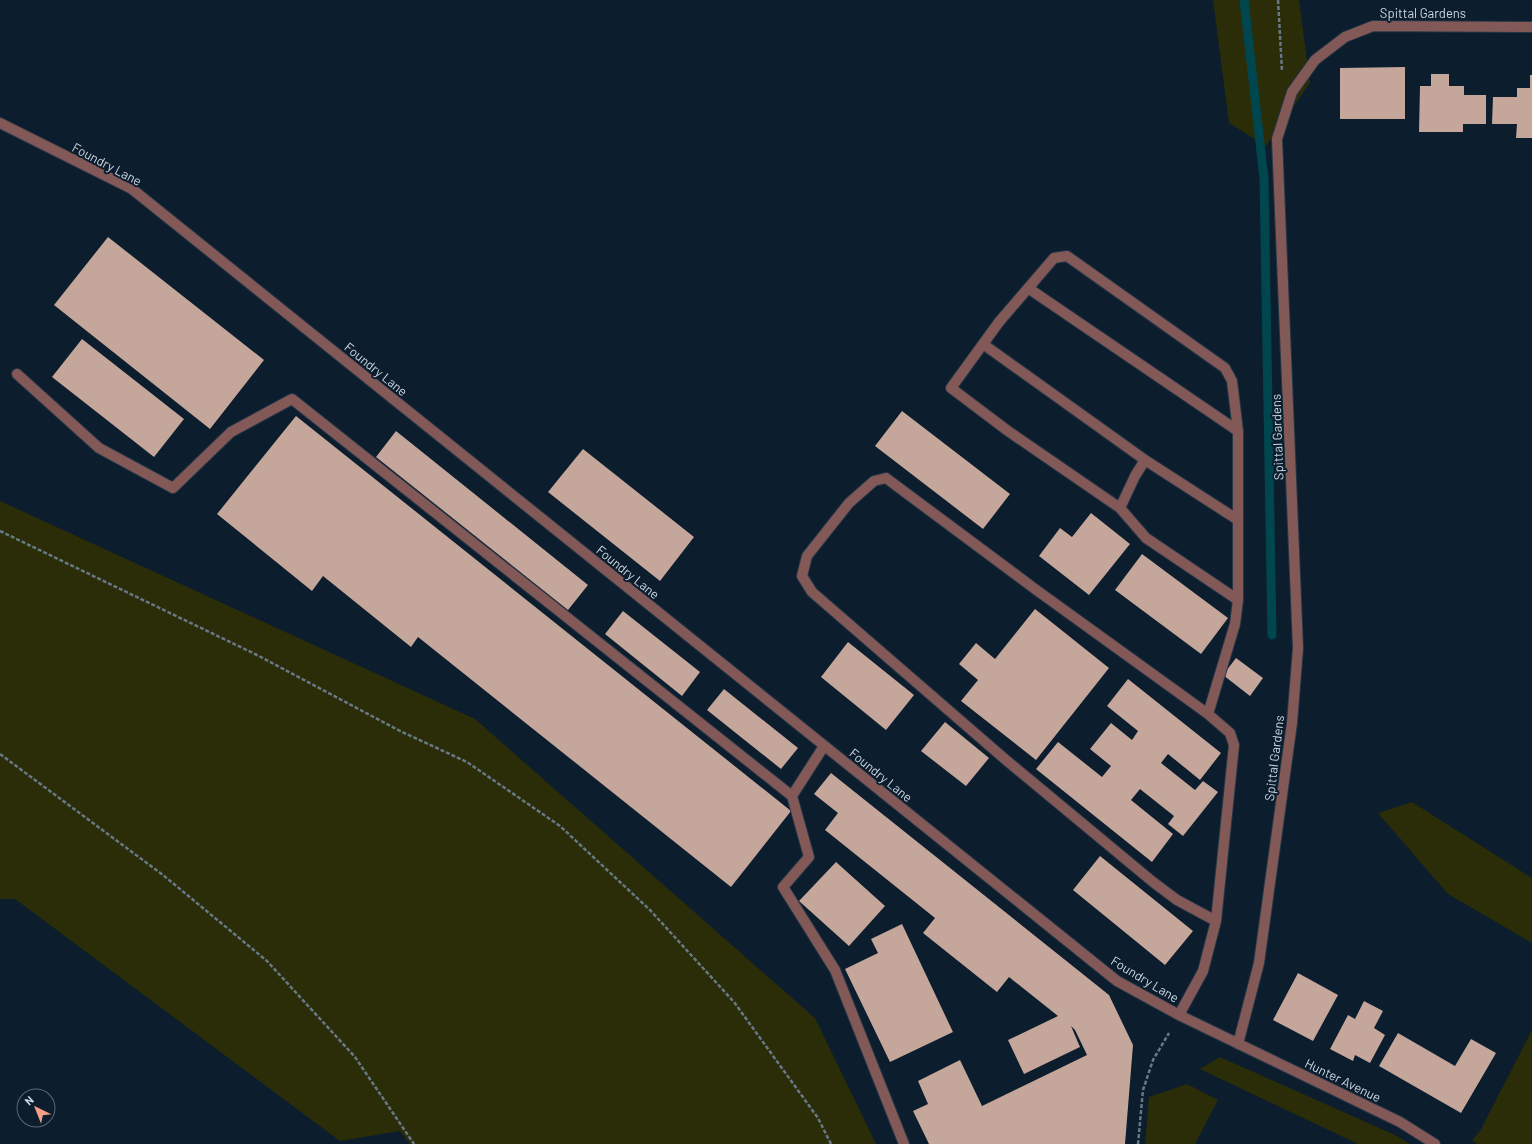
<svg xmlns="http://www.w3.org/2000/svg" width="1532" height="1144" font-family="Barlow,sans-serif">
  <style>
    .green { fill: #2a2d08 }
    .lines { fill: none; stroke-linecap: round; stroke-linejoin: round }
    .stream { stroke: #00464f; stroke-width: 9 }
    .building { fill: #c5a69a }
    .minor-casing { stroke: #273747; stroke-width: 12 }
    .path { stroke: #697886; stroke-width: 2.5; stroke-dasharray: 4 2; stroke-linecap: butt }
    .minor { stroke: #835958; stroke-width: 10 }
    .labels { text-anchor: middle; stroke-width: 4; stroke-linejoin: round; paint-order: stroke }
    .street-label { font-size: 13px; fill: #ccd7e2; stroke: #0c1d2e }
  </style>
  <rect width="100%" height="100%" fill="#0c1d2e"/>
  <path class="green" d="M 1213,0 L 1299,0 L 1310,83 L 1266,146 L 1229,123 Z
    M 0,501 L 475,719 L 815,1018 L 876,1144 L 410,1144 L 400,1131 L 340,1141 L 15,899 L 0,899 Z
    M 1412,802 L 1532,878 L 1532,943 L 1448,894 L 1378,813 Z
    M 1532,1030 L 1532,1144 L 1477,1144 L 1472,1140 L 1480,1131 Z
    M 1220,1057 L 1395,1135 L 1410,1144 L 1358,1144 L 1200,1069 Z
    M 1187,1084 L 1218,1100 L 1195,1144 L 1145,1144 L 1149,1097 Z"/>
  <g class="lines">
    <path class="stream" d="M 1244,0 L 1264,179 L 1272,635"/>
  </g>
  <path class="building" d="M 1405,67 L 1405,119 L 1340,119 L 1340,68 Z
    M 1431,74 L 1449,74 L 1449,86 L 1464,86 L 1464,95 L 1486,95 L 1486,124 L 1463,124 L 1463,132 L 1419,132 L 1420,86 L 1431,86 Z
    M 1530,75 L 1532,75 L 1532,138 L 1516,138 L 1517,124 L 1492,124 L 1493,97 L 1517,97 L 1517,88 L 1530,88 Z
    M 108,237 L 264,360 L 210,429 L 54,305 Z
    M 82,339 L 184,419 L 154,457 L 52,377 Z
    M 902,411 L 1010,494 L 983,529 L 875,446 Z
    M 296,416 L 791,811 L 731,887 L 418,637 L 411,647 L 323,576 L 312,591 L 217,514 Z
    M 396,431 L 588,585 L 568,610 L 376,457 Z
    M 583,449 L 694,537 L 660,581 L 548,492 Z
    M 1091,513 L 1130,544 L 1089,595 L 1039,556 L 1060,528 L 1072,537 Z
    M 1142,554 L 1228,618 L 1201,654 L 1115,590 Z
    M 1035,609 L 1109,668 L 1036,760 L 961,701 L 978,680 L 959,664 L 976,643 L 995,659 Z
    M 623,611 L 700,672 L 682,696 L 605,634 Z
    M 848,642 L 914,695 L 886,730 L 821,677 Z
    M 1236,658 L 1263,678 L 1250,696 L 1223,675 Z
    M 1128,679 L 1221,753 L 1200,780 L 1168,754 L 1161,763 L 1195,790 L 1203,781 L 1218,792 L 1183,836 L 1168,824 L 1174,816 L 1140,789 L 1131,800 L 1173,834 L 1152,862 L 1036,769 L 1058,742 L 1102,777 L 1111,766 L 1090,749 L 1111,723 L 1132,740 L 1138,731 L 1107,706 Z
    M 724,689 L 798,748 L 781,769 L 707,710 Z
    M 945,722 L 989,758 L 966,786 L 921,751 Z
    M 831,773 L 1109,995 L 1133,1045 L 1125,1144 L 929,1144 L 913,1111 L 928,1104 L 918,1081 L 960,1060 L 982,1106 L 1087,1055 L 1075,1030 L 1071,1026 L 1080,1047 L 1024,1074 L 1008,1040 L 1058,1016 L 1009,977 L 997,992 L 923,933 L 935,918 L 825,830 L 838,813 L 814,794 Z
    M 1100,856 L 1193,931 L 1165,965 L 1073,890 Z
    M 836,862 L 885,906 L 849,946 L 799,901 Z
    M 902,924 L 953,1032 L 890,1062 L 845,969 L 878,953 L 871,939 Z
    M 1298,973 L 1338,995 L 1313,1041 L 1273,1020 Z
    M 1364,1001 L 1383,1011 L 1374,1028 L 1385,1035 L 1370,1063 L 1355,1055 L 1353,1061 L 1330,1049 L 1348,1015 L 1355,1019 Z
    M 1398,1033 L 1455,1066 L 1471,1039 L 1496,1053 L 1461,1113 L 1379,1066 Z"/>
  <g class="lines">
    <defs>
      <path id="minor" d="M 0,123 L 132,189 L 1117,981 L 1179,1015 L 1400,1122 L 1435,1144
        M 1028,288 L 1238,431
        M 983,344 L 1145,460
        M 17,374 L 99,448 L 173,488 L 231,432 L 292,399 L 792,796
        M 1120,508 L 1135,476 L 1145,460 L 1238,520
        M 1208,714 L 1235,624 L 1238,600 L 1238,431 L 1232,381 L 1225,368 L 1067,256 L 1054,258 L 999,322 L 951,388 L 1008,431 L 1120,508 L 1146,538 L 1238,600
        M 824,746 L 792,796 L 809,857 L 783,887 L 835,970 L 904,1144
        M 1179,1015 L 1203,971 L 1216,921 L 1234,745 L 1230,733 L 1208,714 L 1035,589 L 886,478 L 874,481 L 849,503 L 807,556 L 802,576 L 812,592 L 1006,760 L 1153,882 L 1177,900 L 1216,921
        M 1238,1044 L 1259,963 L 1292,723 L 1298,648 L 1277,139 L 1292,92 L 1315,60 L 1345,37 L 1373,26 L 1532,27"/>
    </defs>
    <use href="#minor" class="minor-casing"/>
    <path class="path" d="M 1278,0 L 1282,71
      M 0,531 L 257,655 L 400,731 L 467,762 L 560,826 L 650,910 L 734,1002 L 818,1118 L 831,1144
      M 0,754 L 163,875 L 267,961 L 355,1057 L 414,1144
      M 1138,1144 L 1143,1090 L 1153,1060 L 1169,1033"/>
    <use href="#minor" class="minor"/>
  </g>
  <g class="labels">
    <g class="street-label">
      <text x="1423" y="18">Spittal Gardens</text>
      <text transform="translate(107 164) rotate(28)" y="5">Foundry Lane</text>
      <text transform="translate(376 369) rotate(39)" y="5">Foundry Lane</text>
      <text transform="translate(1277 437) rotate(-92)" y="5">Spittal Gardens</text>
      <text transform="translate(628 572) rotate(39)" y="5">Foundry Lane</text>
      <text transform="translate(1274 758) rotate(-83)" y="5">Spittal Gardens</text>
      <text transform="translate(881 775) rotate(39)" y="5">Foundry Lane</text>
      <text transform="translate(1145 979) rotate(31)" y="5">Foundry Lane</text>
      <text transform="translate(1343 1080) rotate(26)" y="5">Hunter Avenue</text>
    </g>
  </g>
  <g transform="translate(36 1108) rotate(317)"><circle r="19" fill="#0c1d2e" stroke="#596776"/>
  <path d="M0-3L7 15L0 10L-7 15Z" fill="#f49e86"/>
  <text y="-6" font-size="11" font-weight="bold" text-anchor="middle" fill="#ccd7e2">N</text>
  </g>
</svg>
